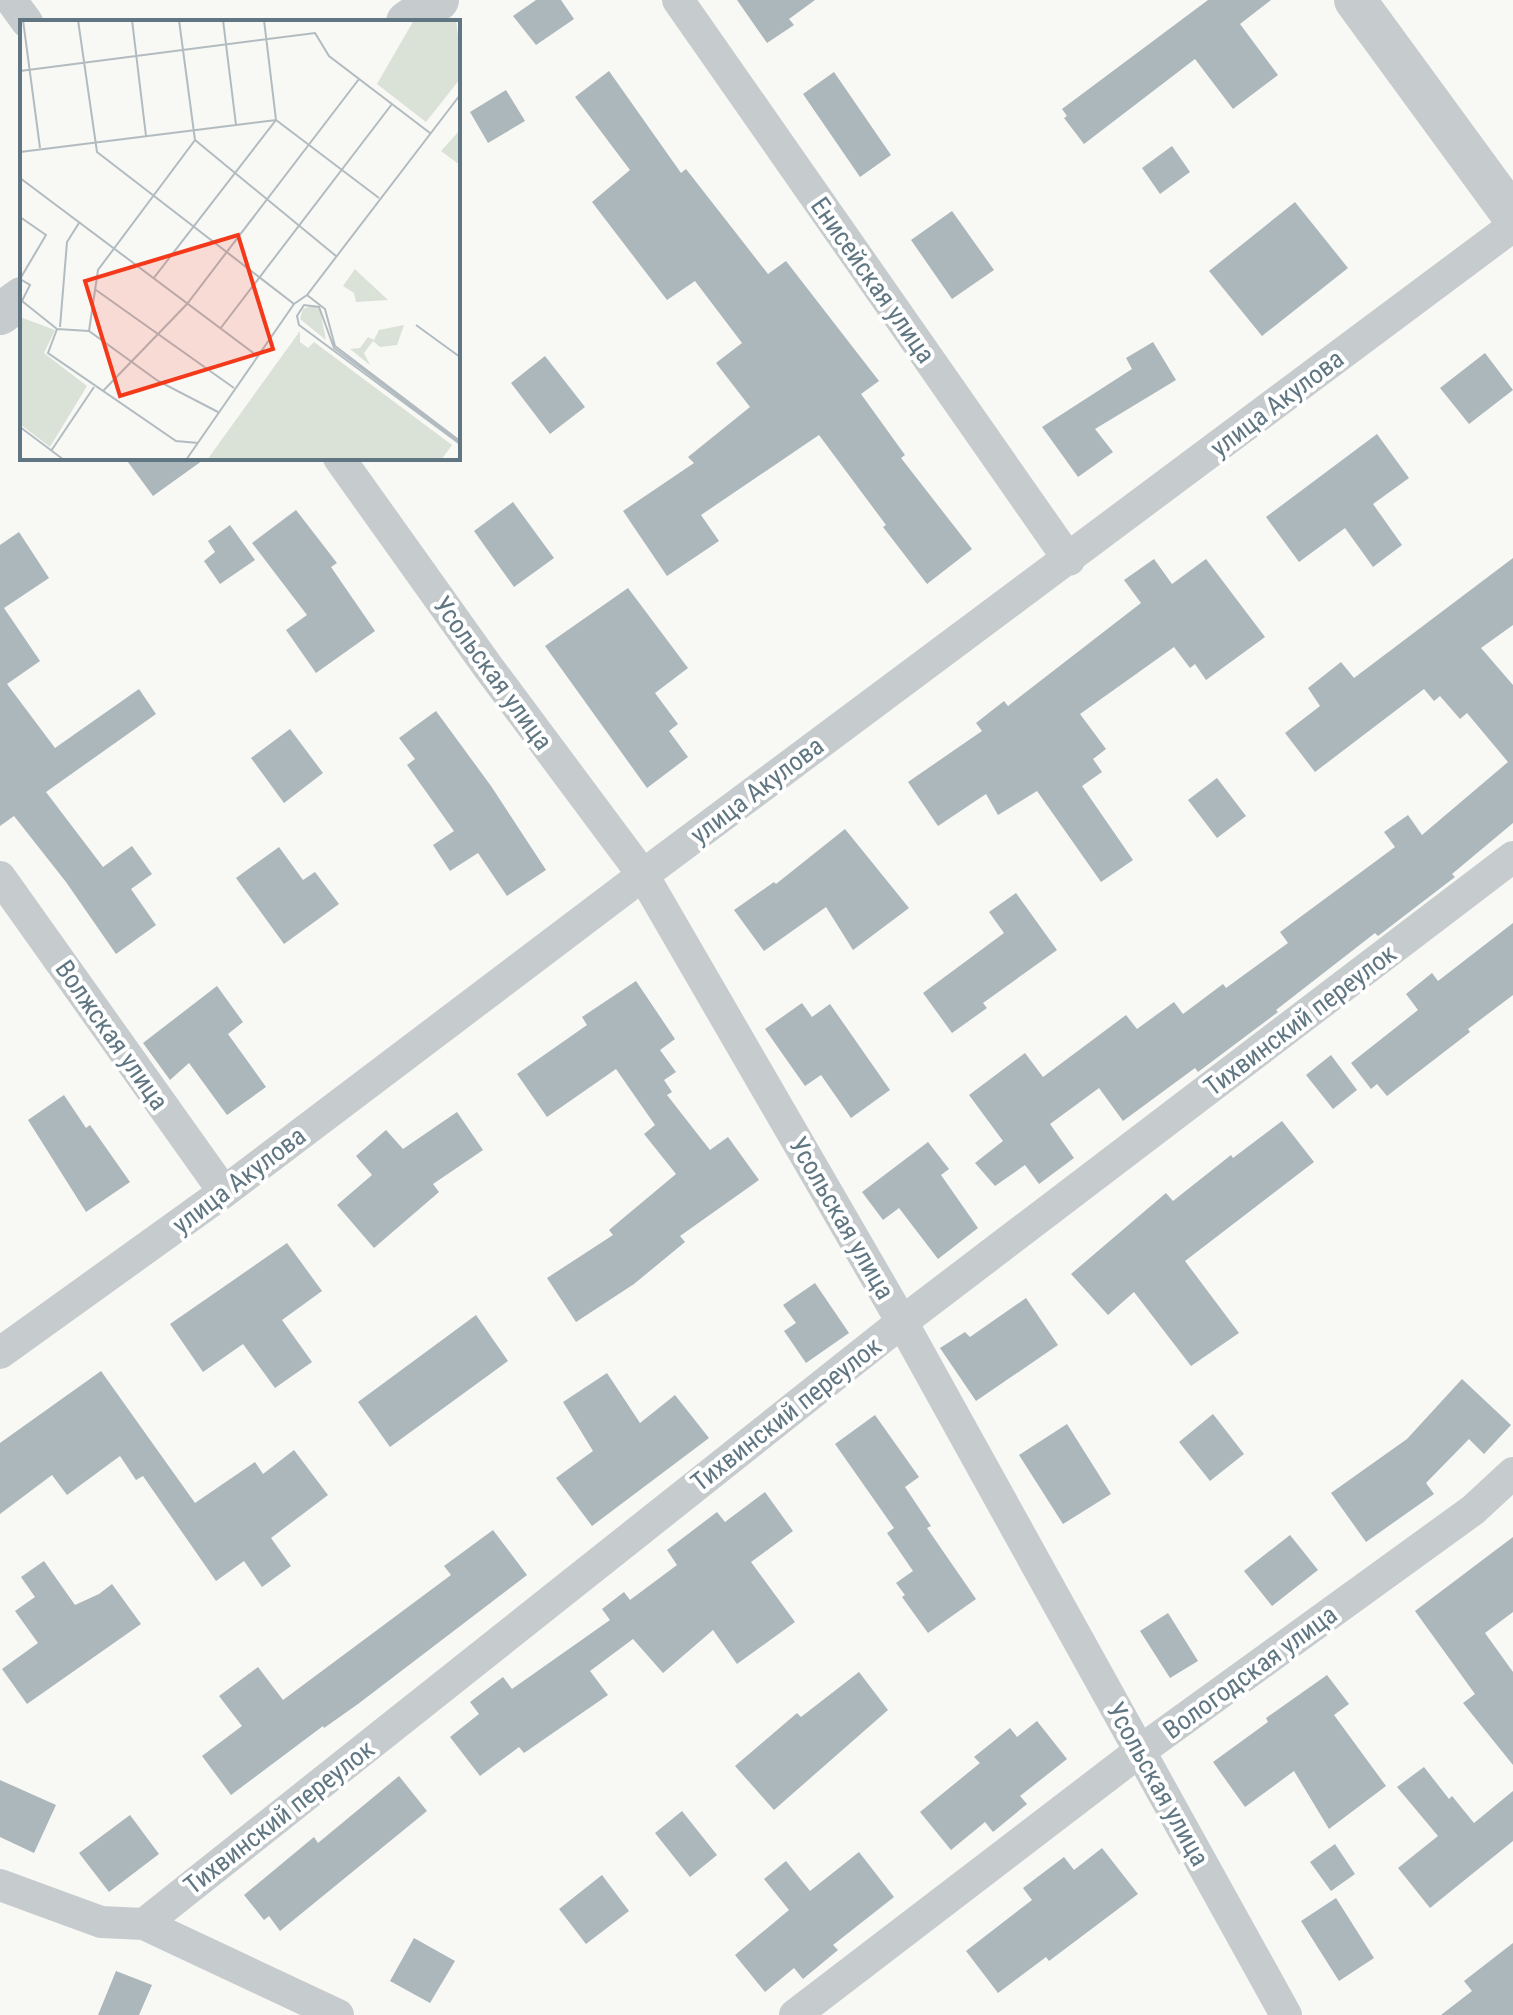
<svg xmlns="http://www.w3.org/2000/svg" width="1513" height="2015" font-family="'Roboto Condensed',sans-serif">
  <style>
    .building { fill: #abb7bb }
    .lines { fill: none; stroke-linecap: round; stroke-linejoin: round }
    .minor { stroke: #c6cbce; stroke-width: 32 }
    .tertiary { stroke: #c6cbce; stroke-width: 42 }
    .labels { text-anchor: middle; stroke-width: 8; stroke-linejoin: round; paint-order: stroke }
    .street-label { font-size: 26px; fill: #607783; stroke: #fff }
    .inset-road { fill: none; stroke: #b2bcc0; stroke-width: 2 }
    .view { fill: #f4391a; fill-opacity: 0.15; stroke: #f4391a; stroke-width: 4 }
    .inset-edge { fill: none; stroke: #607783; stroke-width: 4 }
  </style>
  <rect width="100%" height="100%" fill="#f8f8f5"/>
  <path class="building" d="M 536,0 L 561,0 L 574,19 L 536,45 L 513,16 Z
    M 737,0 L 815,0 L 789,19 L 794,25 L 767,43 Z
    M 1208,0 L 1271,0 L 1240,24 L 1278,75 L 1233,109 L 1195,59 L 1084,144 L 1064,118 L 1067,116 L 1062,109 Z
    M 609,71 L 681,173 L 686,169 L 768,274 L 786,261 L 879,381 L 861,394 L 905,455 L 901,458 L 972,549 L 927,584 L 883,527 L 886,525 L 819,435 L 701,515 L 719,541 L 667,576 L 623,511 L 694,463 L 688,457 L 750,407 L 716,363 L 742,343 L 695,281 L 667,300 L 592,202 L 630,170 L 575,97 Z
    M 834,72 L 891,155 L 860,177 L 803,94 Z
    M 506,90 L 525,121 L 488,143 L 470,112 Z
    M 1172,146 L 1190,172 L 1160,194 L 1142,168 Z
    M 1295,202 L 1348,268 L 1262,336 L 1209,271 Z
    M 952,211 L 994,270 L 952,299 L 911,240 Z
    M 1153,342 L 1176,380 L 1095,429 L 1113,452 L 1078,477 L 1042,427 L 1132,369 L 1126,358 Z
    M 1485,353 L 1513,390 L 1469,424 L 1440,388 Z
    M 545,356 L 585,407 L 550,434 L 511,383 Z
    M 1377,434 L 1409,478 L 1373,504 L 1402,545 L 1373,567 L 1345,528 L 1299,562 L 1266,517 Z
    M 125,458 L 206,458 L 153,496 Z
    M 513,502 L 554,558 L 514,587 L 474,531 Z
    M 296,510 L 337,563 L 331,567 L 375,631 L 316,673 L 286,630 L 307,615 L 252,543 Z
    M 230,525 L 255,560 L 220,584 L 204,561 L 215,552 L 208,541 Z
    M 19,532 L 49,578 L 4,608 L 40,661 L 7,684 L 55,748 L 139,689 L 156,714 L 46,792 L 103,867 L 132,846 L 152,874 L 131,889 L 156,925 L 116,954 L 66,882 L 14,816 L 0,826 L 0,545 Z
    M 1513,558 L 1513,625 L 1481,648 L 1513,685 L 1513,823 L 1452,874 L 1455,877 L 1378,936 L 1375,933 L 1276,1010 L 1278,1012 L 1198,1072 L 1195,1068 L 1123,1121 L 1099,1088 L 1050,1124 L 1074,1158 L 1039,1184 L 1025,1165 L 995,1186 L 975,1163 L 1003,1141 L 969,1095 L 1025,1053 L 1043,1077 L 1126,1015 L 1137,1029 L 1174,1002 L 1183,1014 L 1223,984 L 1226,988 L 1288,943 L 1280,932 L 1395,847 L 1384,832 L 1408,815 L 1422,835 L 1508,762 L 1467,713 L 1460,719 L 1440,696 L 1434,701 L 1424,689 L 1315,772 L 1285,733 L 1320,706 L 1308,688 L 1341,662 L 1354,678 Z
    M 1154,559 L 1172,584 L 1206,559 L 1265,637 L 1206,680 L 1195,664 L 1190,668 L 1174,647 L 1080,714 L 1106,749 L 1093,759 L 1102,772 L 1082,786 L 1133,860 L 1101,882 L 1037,791 L 998,815 L 986,794 L 938,826 L 908,782 L 982,731 L 976,723 L 1004,701 L 1008,706 L 1141,603 L 1124,580 Z
    M 628,588 L 688,668 L 655,693 L 678,724 L 669,731 L 688,757 L 647,788 L 545,646 Z
    M 436,711 L 491,786 L 546,870 L 507,896 L 478,853 L 450,871 L 433,845 L 454,831 L 407,765 L 415,759 L 399,738 Z
    M 290,729 L 323,773 L 284,803 L 251,758 Z
    M 1217,778 L 1246,816 L 1217,838 L 1188,800 Z
    M 845,829 L 909,908 L 853,950 L 826,907 L 764,951 L 734,910 L 774,882 L 776,884 Z
    M 279,847 L 303,880 L 315,872 L 339,904 L 284,944 L 236,878 Z
    M 1016,893 L 1057,950 L 983,1003 L 987,1008 L 952,1033 L 923,993 L 1004,933 L 989,912 Z
    M 1513,923 L 1513,995 L 1468,1029 L 1470,1032 L 1387,1096 L 1377,1084 L 1371,1089 L 1351,1063 L 1418,1010 L 1406,994 L 1432,973 L 1438,981 Z
    M 636,981 L 675,1039 L 660,1050 L 676,1072 L 664,1080 L 672,1092 L 667,1095 L 710,1150 L 728,1137 L 759,1180 L 680,1236 L 685,1242 L 634,1284 L 576,1322 L 547,1278 L 613,1235 L 609,1230 L 676,1174 L 644,1134 L 655,1125 L 616,1069 L 547,1117 L 517,1074 L 587,1025 L 582,1017 Z
    M 217,986 L 243,1022 L 228,1034 L 266,1087 L 227,1115 L 189,1063 L 170,1080 L 143,1043 Z
    M 802,1003 L 812,1017 L 830,1004 L 890,1090 L 851,1118 L 821,1075 L 805,1086 L 765,1029 Z
    M 1331,1055 L 1357,1090 L 1333,1109 L 1306,1075 Z
    M 64,1095 L 86,1128 L 90,1125 L 130,1182 L 86,1212 L 28,1120 Z
    M 457,1112 L 483,1150 L 433,1184 L 439,1192 L 374,1248 L 337,1205 L 372,1175 L 356,1156 L 386,1130 L 403,1149 Z
    M 1282,1121 L 1314,1162 L 1185,1261 L 1239,1333 L 1191,1366 L 1134,1292 L 1108,1315 L 1071,1274 L 1166,1193 L 1173,1201 L 1231,1155 L 1233,1158 Z
    M 928,1142 L 949,1169 L 941,1175 L 978,1228 L 938,1259 L 899,1208 L 883,1220 L 862,1192 Z
    M 287,1243 L 322,1291 L 282,1320 L 312,1362 L 275,1388 L 243,1344 L 203,1372 L 170,1324 Z
    M 815,1283 L 849,1333 L 806,1363 L 784,1331 L 796,1323 L 783,1305 Z
    M 1026,1298 L 1058,1345 L 976,1401 L 940,1348 L 965,1332 L 970,1337 Z
    M 476,1315 L 508,1361 L 390,1447 L 358,1402 Z
    M 101,1371 L 195,1503 L 255,1462 L 263,1474 L 294,1450 L 328,1495 L 271,1538 L 291,1566 L 262,1587 L 244,1561 L 216,1581 L 143,1476 L 136,1480 L 120,1456 L 67,1495 L 52,1475 L 0,1514 L 0,1443 Z
    M 607,1373 L 640,1423 L 675,1395 L 709,1438 L 592,1526 L 556,1478 L 593,1451 L 563,1402 Z
    M 1462,1379 L 1511,1425 L 1484,1454 L 1469,1439 L 1426,1483 L 1434,1494 L 1366,1542 L 1331,1493 L 1407,1439 Z
    M 1213,1414 L 1244,1454 L 1210,1481 L 1179,1442 Z
    M 875,1415 L 919,1477 L 905,1487 L 931,1526 L 927,1528 L 976,1599 L 928,1633 L 902,1597 L 905,1595 L 896,1583 L 913,1571 L 887,1533 L 894,1528 L 835,1444 Z
    M 1067,1424 L 1111,1494 L 1063,1524 L 1019,1455 Z
    M 765,1492 L 793,1531 L 751,1562 L 795,1622 L 737,1664 L 713,1630 L 663,1673 L 633,1639 L 590,1671 L 608,1695 L 524,1753 L 519,1747 L 480,1776 L 450,1737 L 479,1714 L 470,1702 L 503,1677 L 512,1689 L 610,1620 L 602,1609 L 624,1592 L 630,1600 L 677,1565 L 667,1550 L 717,1512 L 725,1522 Z
    M 493,1530 L 527,1575 L 358,1704 L 324,1728 L 323,1726 L 231,1795 L 202,1756 L 242,1726 L 219,1696 L 258,1667 L 283,1700 L 451,1575 L 444,1566 Z
    M 1290,1535 L 1318,1570 L 1272,1606 L 1244,1571 Z
    M 1513,1537 L 1513,1612 L 1485,1633 L 1513,1672 L 1513,1765 L 1463,1703 L 1475,1694 L 1415,1611 Z
    M 44,1561 L 75,1605 L 99,1594 L 112,1584 L 141,1624 L 27,1704 L 2,1669 L 38,1643 L 15,1611 L 35,1597 L 21,1577 Z
    M 1168,1613 L 1198,1661 L 1170,1678 L 1140,1631 Z
    M 859,1672 L 888,1710 L 774,1810 L 735,1766 L 797,1713 L 801,1717 Z
    M 1327,1675 L 1349,1704 L 1334,1715 L 1386,1786 L 1329,1829 L 1294,1771 L 1245,1807 L 1213,1762 L 1268,1722 L 1266,1718 Z
    M 1037,1721 L 1067,1759 L 1020,1796 L 1027,1804 L 993,1832 L 985,1822 L 951,1850 L 920,1812 L 980,1763 L 974,1757 L 1010,1728 L 1017,1737 Z
    M 1424,1767 L 1449,1799 L 1452,1796 L 1474,1823 L 1513,1791 L 1513,1841 L 1430,1908 L 1398,1868 L 1438,1836 L 1397,1787 Z
    M 399,1776 L 427,1811 L 280,1931 L 269,1916 L 264,1920 L 244,1895 L 314,1837 L 318,1843 Z
    M 0,1780 L 56,1805 L 34,1853 L 0,1837 Z
    M 682,1811 L 717,1855 L 690,1877 L 655,1833 Z
    M 130,1815 L 159,1854 L 109,1892 L 79,1853 Z
    M 1335,1844 L 1355,1874 L 1331,1891 L 1310,1862 Z
    M 1102,1848 L 1138,1894 L 1049,1961 L 1046,1957 L 998,1993 L 966,1951 L 1032,1900 L 1023,1888 L 1064,1857 L 1074,1870 Z
    M 859,1852 L 894,1897 L 833,1945 L 838,1950 L 803,1979 L 794,1968 L 765,1992 L 735,1955 L 789,1910 L 764,1879 L 786,1861 L 810,1891 Z
    M 602,1875 L 629,1911 L 586,1944 L 559,1909 Z
    M 1336,1898 L 1374,1958 L 1339,1981 L 1301,1921 Z
    M 414,1938 L 455,1961 L 430,2003 L 390,1981 Z
    M 1513,1943 L 1513,2015 L 1441,2015 L 1472,1991 L 1464,1981 Z
    M 116,1971 L 152,1985 L 139,2015 L 98,2015 Z"/>
  <g class="lines">
    <path class="minor" d="M 11,0 L 27,22
      M 678,0 L 1069,560
      M 339,458 L 488,667 L 643,875 L 902,1322 L 1286,2015
      M 0,877 L 224,1192
      M 0,1353 L 224,1192 L 643,875 L 1513,226
      M 0,1885 L 101,1922 L 144,1924 L 338,2015
      M 144,1924 L 902,1322 L 1513,857
      M 795,2015 L 1140,1751 L 1473,1510 L 1513,1473"/>
    <path class="tertiary" d="M 1355,0 L 1513,216
      M 407,22 L 438,0
      M 0,314 L 22,298"/>
  </g>
  <g class="labels">
    <g class="street-label">
      <text transform="translate(873 280) rotate(55)" y="9">Енисейская улица</text>
      <text transform="translate(1277 403) rotate(-37)" y="9">улица Акулова</text>
      <text transform="translate(493 673) rotate(54)" y="9">Усольская улица</text>
      <text transform="translate(757 790) rotate(-37)" y="9">улица Акулова</text>
      <text transform="translate(1300 1020) rotate(-37)" y="9">Тихвинский переулок</text>
      <text transform="translate(112 1035) rotate(55)" y="9">Волжская улица</text>
      <text transform="translate(239 1180) rotate(-37)" y="9">улица Акулова</text>
      <text transform="translate(842 1218) rotate(60)" y="9">Усольская улица</text>
      <text transform="translate(786 1414) rotate(-38)" y="9">Тихвинский переулок</text>
      <text transform="translate(1250 1672) rotate(-36)" y="9">Вологодская улица</text>
      <text transform="translate(1158 1784) rotate(61)" y="9">Усольская улица</text>
      <text transform="translate(279 1817) rotate(-38)" y="9">Тихвинский переулок</text>
    </g>
  </g>
  <g transform="translate(20 20)">
    <rect width="440" height="440" fill="#f8f8f5"/>
    <path d="M 394,0 L 436,0 L 440,32 L 440,59 L 406,102 L 357,64 ZM 440,110 L 440,145 L 421,131 ZM 335,249 L 341,255 L 368,280 L 336,282 L 334,273 L 323,266 ZM 293,285 L 300,290 L 306,320 L 280,299 L 283,289 ZM 0,297 L 35,310 L 24,333 L 67,366 L 30,427 L 0,404 ZM 384,305 L 377,325 L 360,327 L 353,321 L 344,333 L 350,345 L 330,329 L 340,328 L 348,317 L 354,320 L 359,310 ZM 280,311 L 280,322 L 288,328 L 294,322 L 432,425 L 421,440 L 187,440 Z" fill="#dae1d6"/>
    <path class="inset-road" d="M 3,0 L 20,128M 58,0 L 77,132 L 274,284 L 166,440M 112,0 L 126,116M 203,0 L 216,105M 0,51 L 295,13 L 309,36 L 410,113M 175,120 L 316,236M 0,132 L 256,100 L 359,178M 0,158 L 236,335M 0,197 L 26,215 L 0,259M 133,259 L 256,100 L 244,0M 76,270 L 214,368M 287,275 L 305,289 L 315,326 L 440,421M 2,281 L 37,309M 274,284 L 287,275 L 440,75M 0,285 L 10,265 L 0,259M 396,305 L 440,337M 40,307 L 47,222 L 59,203M 37,309 L 28,333 L 156,421 L 178,423M 37,309 L 69,311 L 138,361 L 198,392M 200,309 L 372,84M 69,311 L 78,250 L 175,120 L 159,0M 83,371 L 167,284 L 339,59M 0,407 L 44,440M 440,422 L 314,328 L 299,287 L 284,285 L 277,296 L 279,305 L 440,424M 31,431 L 74,367"/>
    <path class="view" d="M 218,215 L 253,329 L 100,376 L 65,261 Z"/>
    <rect width="440" height="440" class="inset-edge"/>
  </g>
</svg>
